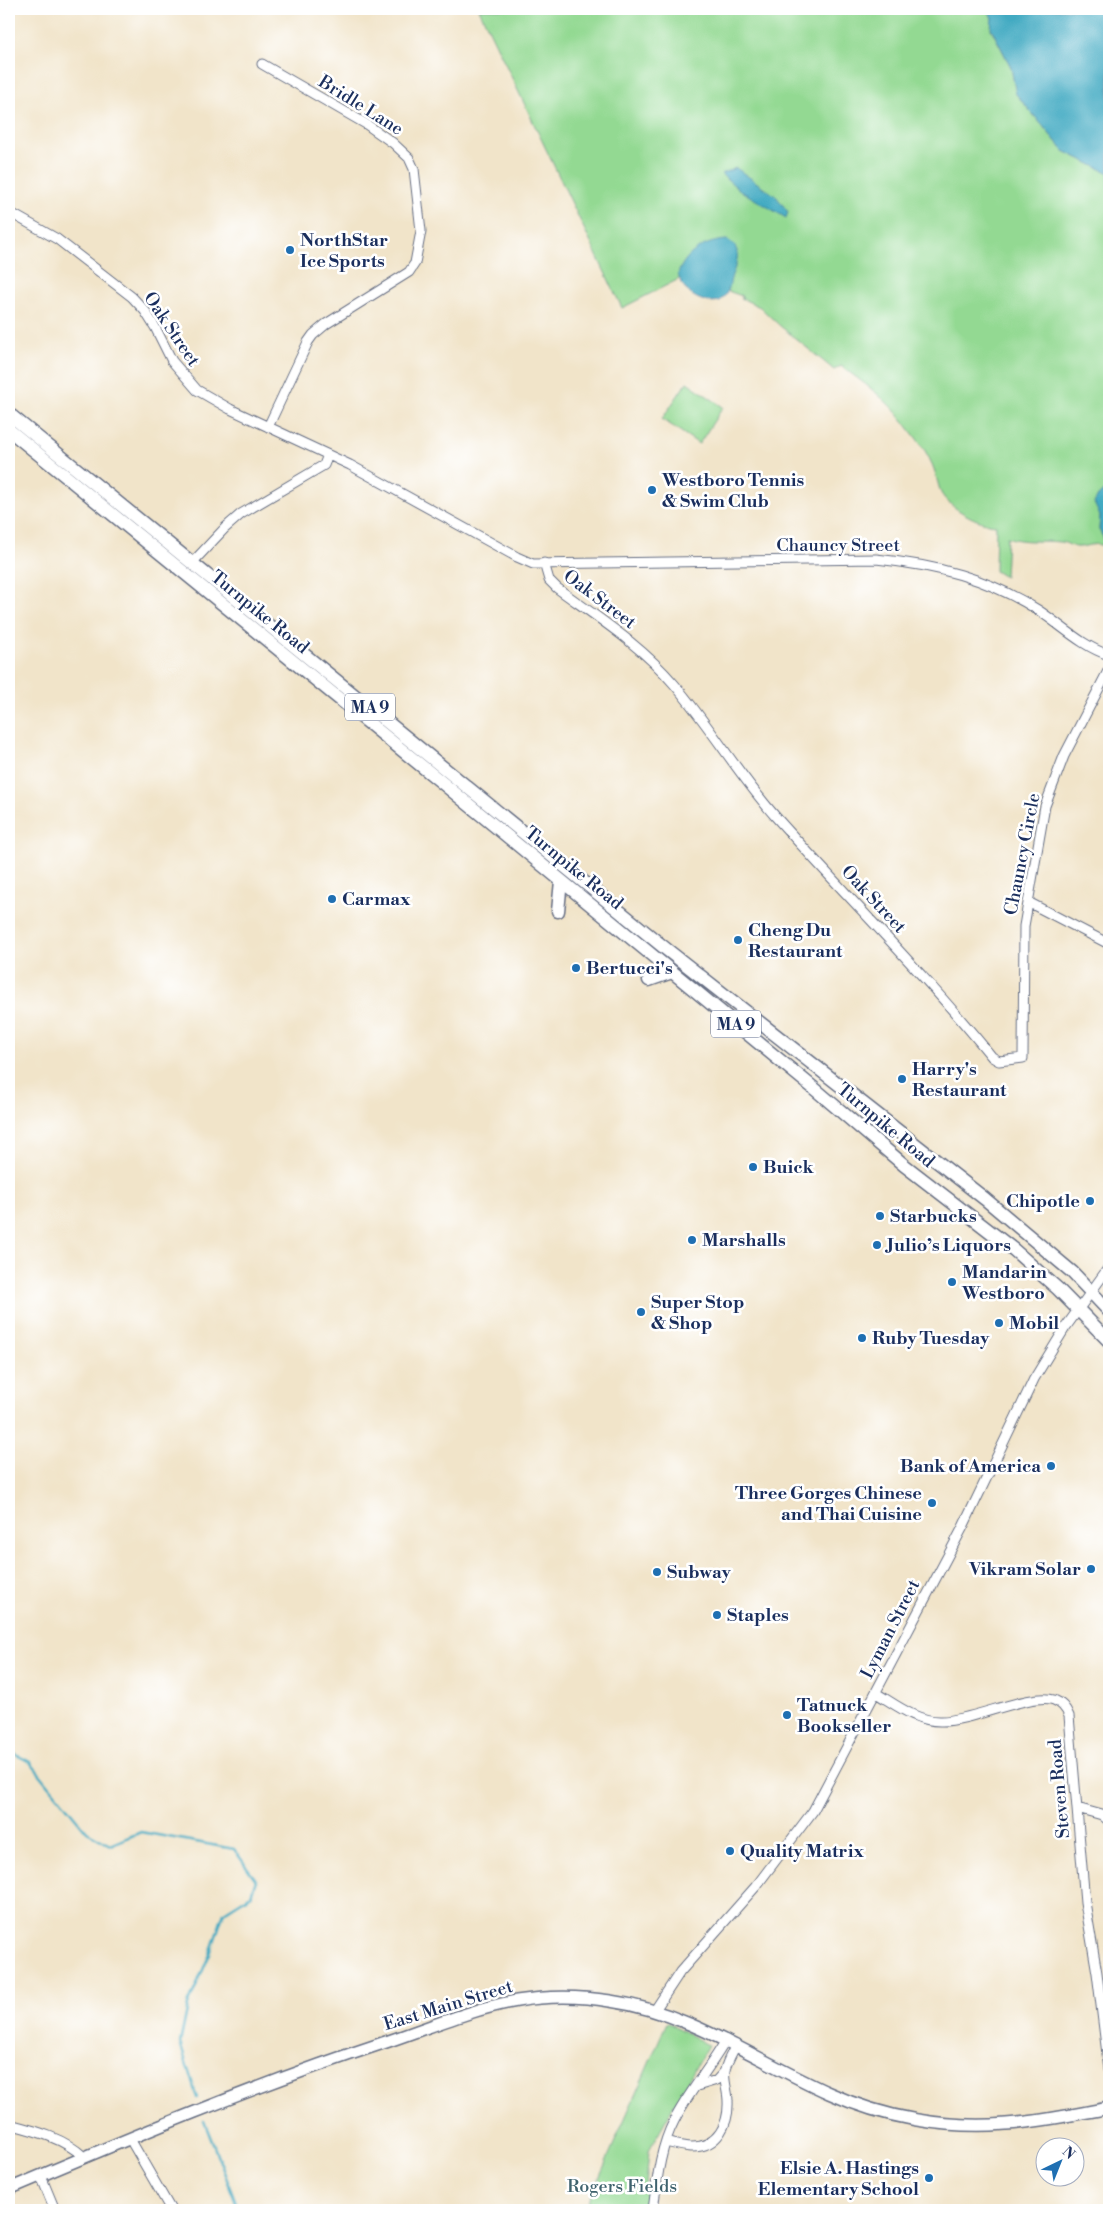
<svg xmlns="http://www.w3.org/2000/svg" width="1118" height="2219" font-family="'Libre Bodoni',serif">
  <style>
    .green { fill: #93d992; stroke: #578478 }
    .water { fill: #42aac2; stroke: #2e6c90 }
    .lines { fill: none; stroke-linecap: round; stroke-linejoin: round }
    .stream { stroke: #42aac2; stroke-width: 2.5 }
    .minor-casing { stroke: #666e83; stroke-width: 11 }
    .major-casing { stroke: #666e83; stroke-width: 14 }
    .highway-casing { stroke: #666e83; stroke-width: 15 }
    .minor { stroke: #fff; stroke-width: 9 }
    .major { stroke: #fff; stroke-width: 11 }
    .highway { stroke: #fff; stroke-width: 12 }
    .poi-dot { fill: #1f6fb2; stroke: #fff; stroke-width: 2 }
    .labels { text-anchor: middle; stroke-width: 5; stroke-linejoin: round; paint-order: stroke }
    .shield { fill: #fff; stroke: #5f6d8e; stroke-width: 1 }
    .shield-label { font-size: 16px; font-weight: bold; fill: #1b2f5e }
    .street-label { font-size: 18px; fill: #1b2f5e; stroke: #fff }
    .poi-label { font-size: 18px; font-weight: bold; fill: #1b2f5e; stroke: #fff; text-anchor: start }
    .park-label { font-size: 18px; fill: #3f626e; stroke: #fff }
  </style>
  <rect width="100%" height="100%" fill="#fff"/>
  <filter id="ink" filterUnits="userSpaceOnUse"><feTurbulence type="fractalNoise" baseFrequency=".02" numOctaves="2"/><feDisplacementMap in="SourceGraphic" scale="10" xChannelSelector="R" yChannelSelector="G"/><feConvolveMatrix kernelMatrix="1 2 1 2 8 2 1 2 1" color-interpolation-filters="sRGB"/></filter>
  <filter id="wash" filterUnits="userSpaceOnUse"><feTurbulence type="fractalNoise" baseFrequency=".0096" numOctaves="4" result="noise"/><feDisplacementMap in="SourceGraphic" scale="20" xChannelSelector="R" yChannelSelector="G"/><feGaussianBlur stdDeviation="1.12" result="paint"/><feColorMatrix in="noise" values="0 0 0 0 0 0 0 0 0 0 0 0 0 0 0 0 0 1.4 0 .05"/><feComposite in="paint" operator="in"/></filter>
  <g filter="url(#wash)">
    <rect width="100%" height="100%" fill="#f1e4c9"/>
    <path class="green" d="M 479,9 L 988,9 L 992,18 L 991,29 L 1011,67 L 1016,94 L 1064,151 L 1109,173 L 1109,486 L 1098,496 L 1095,503 L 1100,516 L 1099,530 L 1109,548 C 1092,540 1090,548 1075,547 C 1070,546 1066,542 1060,542 C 1042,540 1024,543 1007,537 L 1005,577 L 995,571 L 996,525 C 979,524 949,508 941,493 C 937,482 936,471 930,460 C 924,447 913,434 904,422 C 887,399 864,383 841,366 L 834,370 L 828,365 L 779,325 L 760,307 L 741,298 L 742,296 L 685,276 L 622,308 Z
      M 687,382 L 723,407 L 699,444 L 662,419 Z
      M 667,2022 L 708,2045 L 649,2150 L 644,2210 L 585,2210 Z"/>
    <path class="water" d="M 988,9 L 1109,9 L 1109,173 L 1064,151 L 1016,94 L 1011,67 L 991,28 L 992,18 Z
      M 736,168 L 776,196 L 788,212 L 786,218 L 741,191 L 721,174 Z
      M 727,240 C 743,247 737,263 732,275 C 728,288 731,290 720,301 C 701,305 683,293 678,274 C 685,253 705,241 727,240 Z
      M 1109,486 L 1109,546 L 1099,530 L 1100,516 L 1094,503 L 1098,496 Z"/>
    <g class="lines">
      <path class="stream" d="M 9,1751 L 30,1762 L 87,1832 L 110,1845 L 141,1832 L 234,1849 L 256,1880 L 251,1895 L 224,1912 L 211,1951 L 188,2005 L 180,2043 L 197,2098
        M 204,2121 L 239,2210"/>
    </g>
  </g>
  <g filter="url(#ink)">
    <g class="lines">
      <defs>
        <path id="minor" d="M 262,64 L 366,124 L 393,143 L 409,158 L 414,169 L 421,231 L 415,263 L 409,272 L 326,324 L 313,335 L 308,342 L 268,427
          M 9,212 L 57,239 L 132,297 L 145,311 L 155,327 L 172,361 L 197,390 L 230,409 L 350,465 L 517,557 L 533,564 L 876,559 C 936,565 987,578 1038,610 C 1061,625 1083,647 1109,655
          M 192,563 L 225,528 L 241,514 L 324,465 L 328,455
          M 544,563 L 549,580 L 557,588 C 598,618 641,645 674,684 C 710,726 738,774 775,816 C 847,897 924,973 992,1057 L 999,1061 L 1023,1058 L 1024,926 L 1045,806 L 1064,756 L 1109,669
          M 1028,902 L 1109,944
          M 876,1693 C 896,1705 917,1722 942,1721 C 972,1721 1031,1692 1054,1700 C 1062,1703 1066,1708 1069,1716 L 1085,1902 L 1097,1973 L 1109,2070
          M 1077,1808 L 1102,1815 L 1109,1821
          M 655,2010 L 680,1972 L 757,1885 L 813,1811 L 963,1527 L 1034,1379 L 1065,1328 L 1109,1267
          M 697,2086 L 717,2080 L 725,2071
          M 9,2124 C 36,2131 64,2138 84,2157
          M 130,2139 L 171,2210
          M 666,2142 C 674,2144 684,2147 692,2147 C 718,2147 729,2124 728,2101 C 728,2091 723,2080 725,2070 C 727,2061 732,2053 736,2045
          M 41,2176 L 55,2210
          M 653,2210 C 657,2180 660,2148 674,2121 C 688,2093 710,2068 726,2040"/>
        <path id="major" d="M 9,2189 C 132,2137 256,2085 383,2043 C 427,2028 472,2009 517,2001 C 547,1996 580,1996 610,2001 C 690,2012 757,2061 829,2093 C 884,2118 946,2129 1006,2124 C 1041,2122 1075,2114 1109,2108"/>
        <path id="highway" d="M 9,414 L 666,949 L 985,1199 L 1072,1272 L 1109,1311
          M 9,430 L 445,785 L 816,1090 L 904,1165 L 1014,1250 L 1058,1289 L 1109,1341
          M 558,911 L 561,881
          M 649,980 L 672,972"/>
      </defs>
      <use href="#minor" class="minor-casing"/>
      <use href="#major" class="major-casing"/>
      <use href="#highway" class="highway-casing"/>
      <use href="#minor" class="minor"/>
      <use href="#major" class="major"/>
      <use href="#highway" class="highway"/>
    </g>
  </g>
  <g class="poi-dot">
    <circle cx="290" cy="250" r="5"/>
    <circle cx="652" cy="490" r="5"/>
    <circle cx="332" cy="899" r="5"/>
    <circle cx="738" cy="940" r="5"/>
    <circle cx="576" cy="968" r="5"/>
    <circle cx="902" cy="1079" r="5"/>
    <circle cx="753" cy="1167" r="5"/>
    <circle cx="1090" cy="1201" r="5"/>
    <circle cx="880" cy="1216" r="5"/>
    <circle cx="692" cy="1240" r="5"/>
    <circle cx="877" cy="1245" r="5"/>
    <circle cx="952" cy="1282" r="5"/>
    <circle cx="641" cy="1312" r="5"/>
    <circle cx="999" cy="1323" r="5"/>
    <circle cx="862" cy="1338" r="5"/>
    <circle cx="1051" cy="1466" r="5"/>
    <circle cx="932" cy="1503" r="5"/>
    <circle cx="1091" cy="1569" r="5"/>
    <circle cx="657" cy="1572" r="5"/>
    <circle cx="717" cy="1615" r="5"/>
    <circle cx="787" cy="1715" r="5"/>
    <circle cx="730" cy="1851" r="5"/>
    <circle cx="929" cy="2178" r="5"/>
  </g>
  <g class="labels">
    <g class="shield">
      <rect x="345" y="693.5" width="50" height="27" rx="4"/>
      <rect x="711" y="1010.5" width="50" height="27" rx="4"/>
    </g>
    <g class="shield-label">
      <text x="370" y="713">MA 9</text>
      <text x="736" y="1030">MA 9</text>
    </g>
    <g class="street-label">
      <text transform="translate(361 105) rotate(32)" y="6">Bridle Lane</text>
      <text transform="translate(172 329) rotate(56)" y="6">Oak Street</text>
      <text x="838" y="551">Chauncy Street</text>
      <text transform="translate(600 599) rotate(37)" y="6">Oak Street</text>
      <text transform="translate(260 612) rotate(39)" y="6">Turnpike Road</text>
      <text transform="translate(1022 854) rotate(-79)" y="6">Chauncy Circle</text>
      <text transform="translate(574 868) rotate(39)" y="6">Turnpike Road</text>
      <text transform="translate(874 899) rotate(47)" y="6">Oak Street</text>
      <text transform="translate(886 1125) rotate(40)" y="6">Turnpike Road</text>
      <text transform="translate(890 1629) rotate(-63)" y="6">Lyman Street</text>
      <text transform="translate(1059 1789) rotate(-95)" y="6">Steven Road</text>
      <text transform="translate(448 2005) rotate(-17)" y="6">East Main Street</text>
    </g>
    <g class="poi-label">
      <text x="300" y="246">NorthStar<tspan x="300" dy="21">Ice Sports</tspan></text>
      <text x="662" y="486">Westboro Tennis<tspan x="662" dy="21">&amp; Swim Club</tspan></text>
      <text x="342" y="905">Carmax</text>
      <text x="748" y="936">Cheng Du<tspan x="748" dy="21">Restaurant</tspan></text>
      <text x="586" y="974">Bertucci's</text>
      <text x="912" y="1075">Harry's<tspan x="912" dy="21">Restaurant</tspan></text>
      <text x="763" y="1173">Buick</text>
      <text x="1080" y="1207" text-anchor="end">Chipotle</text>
      <text x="890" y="1222">Starbucks</text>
      <text x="702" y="1246">Marshalls</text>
      <text x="887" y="1251">Julio’s Liquors</text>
      <text x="962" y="1278">Mandarin<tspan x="962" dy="21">Westboro</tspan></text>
      <text x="651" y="1308">Super Stop<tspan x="651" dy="21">&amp; Shop</tspan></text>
      <text x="1009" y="1329">Mobil</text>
      <text x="872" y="1344">Ruby Tuesday</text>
      <text x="1041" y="1472" text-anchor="end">Bank of America</text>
      <text x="922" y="1499" text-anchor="end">Three Gorges Chinese<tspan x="922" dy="21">and Thai Cuisine</tspan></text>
      <text x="1081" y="1575" text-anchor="end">Vikram Solar</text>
      <text x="667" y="1578">Subway</text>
      <text x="727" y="1621">Staples</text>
      <text x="797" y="1711">Tatnuck<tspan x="797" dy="21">Bookseller</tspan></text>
      <text x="740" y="1857">Quality Matrix</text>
      <text x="919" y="2174" text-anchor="end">Elsie A. Hastings<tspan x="919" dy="21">Elementary School</tspan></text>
    </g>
    <g class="park-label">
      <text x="622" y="2192">Rogers Fields</text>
    </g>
  </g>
  <rect width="1118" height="2219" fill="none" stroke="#fff" stroke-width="30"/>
  <g transform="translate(1060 2162) rotate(43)"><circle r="24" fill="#ffffff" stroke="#a4acbf"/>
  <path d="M0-4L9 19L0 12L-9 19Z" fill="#1f6fb2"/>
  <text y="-8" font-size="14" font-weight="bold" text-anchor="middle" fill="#1b2f5e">N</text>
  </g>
</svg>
